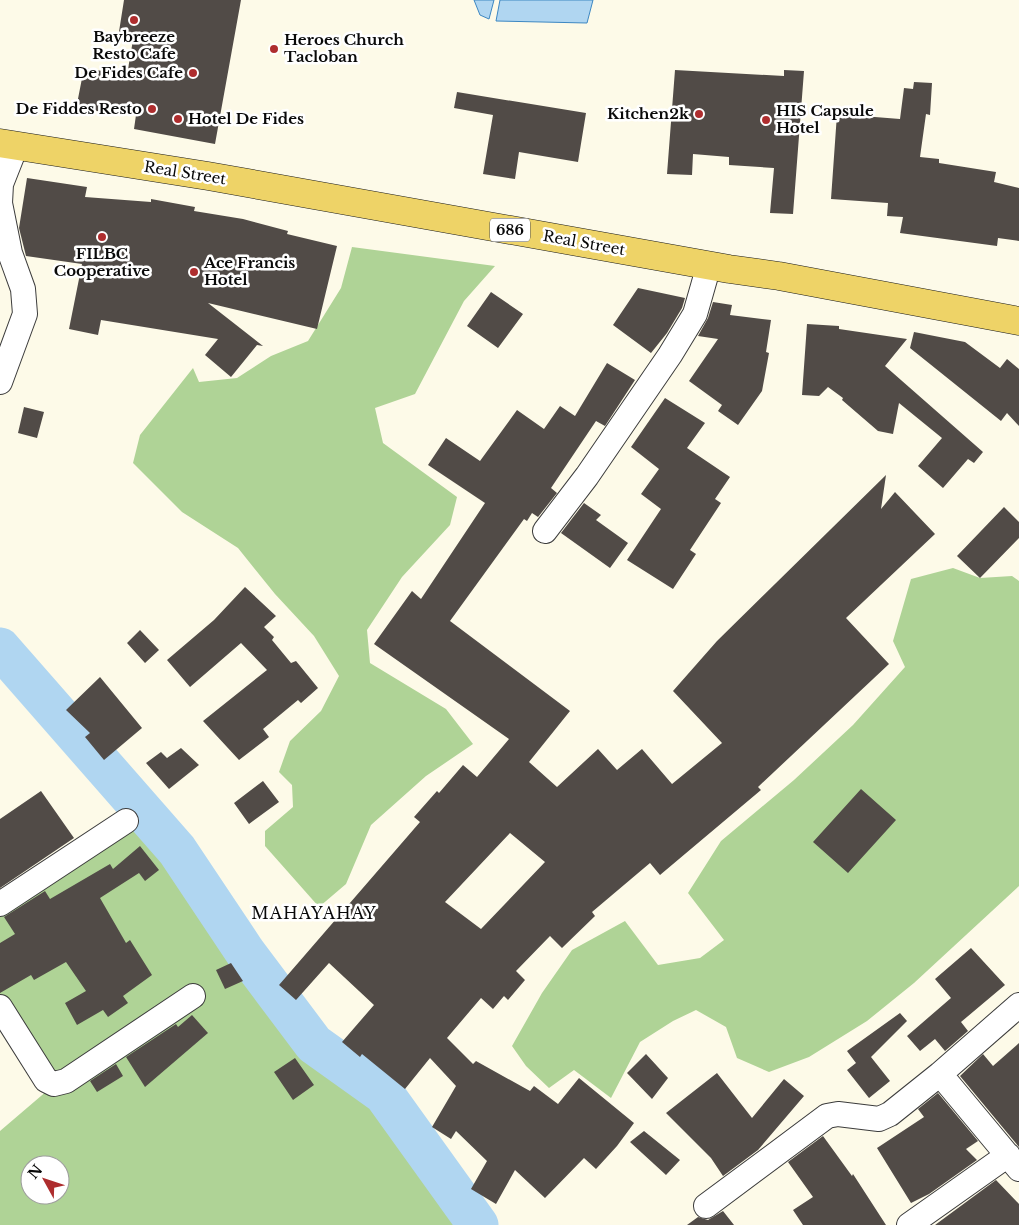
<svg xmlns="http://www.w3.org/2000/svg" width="1019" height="1225" font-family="'Libre Baskerville',serif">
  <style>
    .forest { fill: #afd396; fill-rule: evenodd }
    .water { fill: #b0d6f1; stroke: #3d87c2 }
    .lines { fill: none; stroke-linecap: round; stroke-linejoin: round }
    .river { stroke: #b0d6f1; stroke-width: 41 }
    .building { fill: #514b47; fill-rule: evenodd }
    .minor-casing { stroke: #3c3c3c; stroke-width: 26 }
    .primary-casing { stroke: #1a1a1a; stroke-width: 29 }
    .minor { stroke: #fff; stroke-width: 24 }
    .primary { stroke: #eed367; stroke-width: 28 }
    .poi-dot { fill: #ae2d2e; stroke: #fff; stroke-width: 2 }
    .labels { text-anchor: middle; stroke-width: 5; stroke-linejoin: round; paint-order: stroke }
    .shield { fill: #fff; stroke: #535353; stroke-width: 1 }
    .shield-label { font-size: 14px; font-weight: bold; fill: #090909 }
    .poi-label { font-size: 15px; font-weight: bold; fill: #090909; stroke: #fff; text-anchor: start }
    .street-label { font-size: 15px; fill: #090909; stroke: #fff }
    .neighbourhood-label { font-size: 16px; letter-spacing: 1px; fill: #090909; stroke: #fff }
  </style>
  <rect width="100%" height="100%" fill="#fdfae8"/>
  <path class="forest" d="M 352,247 L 495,266 L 464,301 L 415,394 L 375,408 L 383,443 L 457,497 L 450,525 L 402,577 L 367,630 L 370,663 L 446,709 L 473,744 L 426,776 L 371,825 L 346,884 L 319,907 L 265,846 L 265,831 L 293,807 L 292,785 L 279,772 L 290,741 L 321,711 L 339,676 L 314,636 L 275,594 L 238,548 L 182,512 L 133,463 L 140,435 L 193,368 L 199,382 L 237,378 L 271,356 L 308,341 L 341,288 Z
    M 953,568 L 980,578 L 1012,576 L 1019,581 L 1019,886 L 914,983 L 867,1021 L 809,1057 L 769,1072 L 737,1058 L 726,1027 L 696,1010 L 673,1021 L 640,1042 L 611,1098 L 574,1070 L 549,1088 L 526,1066 L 512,1046 L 542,993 L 572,950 L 625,921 L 658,965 L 700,958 L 724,940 L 688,893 L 721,841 L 794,780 L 853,725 L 905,667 L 893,641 L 911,579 Z
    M 143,818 L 177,850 L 245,952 L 295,1018 L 324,1044 L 387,1084 L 497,1225 L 0,1225 L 0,1131 L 48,1090 L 0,999 L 0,908 ZM 30,1165 L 60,1165 L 60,1195 L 30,1195 Z"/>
  <path class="water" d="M 474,0 L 494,0 L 489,19 L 480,15 Z
    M 500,0 L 593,0 L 587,23 L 496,21 Z"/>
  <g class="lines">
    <path class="river" d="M 0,648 L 177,850 L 245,952 L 314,1044 L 384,1094 L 478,1225"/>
  </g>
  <path class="building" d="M 124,0 L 241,0 L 215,144 L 134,129 L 136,115 L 76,109 L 84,68 L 127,75 L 133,40 L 118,38 Z
    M 675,70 L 784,76 L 784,70 L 804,71 L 793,214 L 770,213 L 774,168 L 729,165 L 729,157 L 693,154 L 692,175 L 667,174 Z
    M 914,82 L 932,83 L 930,115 L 926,114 L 920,157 L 939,159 L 939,163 L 996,172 L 994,182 L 1019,188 L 1019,241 L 998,238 L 997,246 L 900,233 L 903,217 L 887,216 L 888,203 L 831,199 L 837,114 L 900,119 L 904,88 L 913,89 Z
    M 457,92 L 586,113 L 578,162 L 519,152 L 515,179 L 483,174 L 493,115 L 454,108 Z
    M 27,178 L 87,187 L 85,197 L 151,202 L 151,199 L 195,207 L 194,211 L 243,219 L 288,231 L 287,234 L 337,246 L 317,329 L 208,303 L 263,346 L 257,345 L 231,377 L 205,355 L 218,339 L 101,320 L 98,335 L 69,329 L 82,264 L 26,256 L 19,228 Z
    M 638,288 L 685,298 L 682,308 L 667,333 L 651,353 L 613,325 Z
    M 491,292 L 523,314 L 498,348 L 467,326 Z
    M 713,302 L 732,305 L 730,315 L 771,320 L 766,352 L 769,353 L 762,391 L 738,425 L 718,411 L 722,405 L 689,381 L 718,339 L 698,336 L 708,318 Z
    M 807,324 L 839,326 L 839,329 L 907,339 L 885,366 L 983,452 L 974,463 L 968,459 L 943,488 L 918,466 L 942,438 L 899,403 L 893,434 L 878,431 L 842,400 L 843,398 L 828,387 L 819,396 L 802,395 Z
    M 914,332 L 965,342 L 1000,368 L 1007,359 L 1019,369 L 1019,426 L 1007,413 L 1001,421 L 910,348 Z
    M 607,363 L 635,380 L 605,426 L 596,421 L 551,488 L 557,493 L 538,517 L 532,513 L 527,521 L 524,519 L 450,621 L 570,711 L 529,762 L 557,787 L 598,749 L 617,770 L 642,749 L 672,784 L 722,743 L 673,691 L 717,641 L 886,475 L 881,509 L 895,492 L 935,534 L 846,618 L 889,664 L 758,787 L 761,790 L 660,875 L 650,863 L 592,912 L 595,916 L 562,948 L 550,936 L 516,971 L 525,980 L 508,1000 L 504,996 L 493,1009 L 481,998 L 447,1038 L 473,1064 L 476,1061 L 530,1091 L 534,1086 L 558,1104 L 579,1078 L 634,1123 L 617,1146 L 596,1169 L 584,1158 L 545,1198 L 515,1170 L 496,1204 L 471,1189 L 487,1161 L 456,1131 L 451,1139 L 432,1127 L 456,1086 L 430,1058 L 405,1089 L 362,1054 L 360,1057 L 342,1042 L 374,1005 L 329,963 L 296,1000 L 279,985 L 420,822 L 414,817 L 437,791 L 439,793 L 463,765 L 477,777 L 509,739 L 374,644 L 412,591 L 421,599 L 485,503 L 428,465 L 446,438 L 480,461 L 517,410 L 544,429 L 560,406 L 575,416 ZM 510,833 L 545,862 L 481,929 L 445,902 Z
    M 665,398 L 705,423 L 687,448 L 730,477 L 715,499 L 721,503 L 690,550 L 696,554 L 673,589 L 627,560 L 661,509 L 641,494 L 659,469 L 631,447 Z
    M 24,407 L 44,412 L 37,438 L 18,433 Z
    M 584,503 L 601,515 L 596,520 L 628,543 L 610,568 L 561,533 Z
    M 1004,507 L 1019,522 L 1019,538 L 980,578 L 957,556 Z
    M 245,587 L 276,616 L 264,627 L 274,637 L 272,640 L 291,663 L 296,661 L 318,688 L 301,703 L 298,700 L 263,729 L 269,737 L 239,760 L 203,721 L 267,670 L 241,643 L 190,687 L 167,660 L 214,620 Z
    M 140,630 L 159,650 L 145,663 L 127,643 Z
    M 100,677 L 142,728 L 104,760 L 85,737 L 90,733 L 66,710 Z
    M 181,748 L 199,765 L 169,789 L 146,763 L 161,752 L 167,758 Z
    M 263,781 L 279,802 L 249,824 L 234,803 Z
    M 861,789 L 896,820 L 848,873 L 813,842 Z
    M 41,791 L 74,838 L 0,888 L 0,819 Z
    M 140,846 L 159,870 L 145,881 L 139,873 L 100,898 L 126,943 L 130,940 L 152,975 L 123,996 L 128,1003 L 108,1017 L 103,1010 L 77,1025 L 65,1003 L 86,991 L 66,962 L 34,980 L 31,975 L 0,993 L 0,943 L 15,934 L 4,917 L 45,891 L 50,899 L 110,864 L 113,869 Z
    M 971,948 L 1005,985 L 961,1022 L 968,1031 L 945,1051 L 935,1039 L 920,1051 L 907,1036 L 951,998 L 935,979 Z
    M 231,963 L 243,981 L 225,989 L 216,970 Z
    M 900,1013 L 907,1021 L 871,1057 L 890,1081 L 869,1098 L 847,1070 L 856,1063 L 847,1051 Z
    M 192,1015 L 208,1033 L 145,1087 L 126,1057 L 176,1024 L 178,1027 Z
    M 1019,1043 L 1019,1147 L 960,1076 L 983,1054 L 993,1066 Z
    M 646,1054 L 668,1078 L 652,1099 L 627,1073 Z
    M 295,1058 L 314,1085 L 293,1100 L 274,1072 Z
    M 116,1064 L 123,1076 L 97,1092 L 90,1081 Z
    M 717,1073 L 752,1118 L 784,1079 L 804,1096 L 758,1150 L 723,1176 L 711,1158 L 666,1113 Z
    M 938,1093 L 978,1141 L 966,1149 L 977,1160 L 929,1194 L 911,1203 L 877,1148 L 924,1117 L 918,1109 Z
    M 644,1131 L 680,1160 L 666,1175 L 630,1142 Z
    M 823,1136 L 852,1176 L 853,1174 L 886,1225 L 803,1225 L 793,1210 L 813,1197 L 788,1162 Z
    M 996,1180 L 1019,1204 L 1019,1225 L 935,1225 Z
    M 723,1211 L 734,1225 L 687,1225 L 698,1217 L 708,1220 Z"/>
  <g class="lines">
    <defs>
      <path id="minor" d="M 0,382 L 25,314 L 23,289 L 10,253 L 0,203 L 1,184 L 16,146
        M 545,531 L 587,476 L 670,355 L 695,314 L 709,265
        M 0,904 L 126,821
        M 0,1007 L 46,1080 L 54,1084 L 66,1081 L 193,996
        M 940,1074 L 1019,1169
        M 706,1206 L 827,1116 L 838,1114 L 879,1119 L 890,1114 L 940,1074 L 1019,1005
        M 909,1225 L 1008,1155"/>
      <path id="primary" d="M 0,143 L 208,176 L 729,269 L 779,276 L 1019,321"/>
    </defs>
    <use href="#minor" class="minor-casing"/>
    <use href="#primary" class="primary-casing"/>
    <use href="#minor" class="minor"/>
    <use href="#primary" class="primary"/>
  </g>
  <g class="poi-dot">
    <circle cx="134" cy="20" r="5"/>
    <circle cx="274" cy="49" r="5"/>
    <circle cx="193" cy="73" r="5"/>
    <circle cx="152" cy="109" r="5"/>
    <circle cx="699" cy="114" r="5"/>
    <circle cx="178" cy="119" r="5"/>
    <circle cx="766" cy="120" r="5"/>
    <circle cx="102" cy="237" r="5"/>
    <circle cx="194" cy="272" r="5"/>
  </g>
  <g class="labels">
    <rect class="shield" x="490" y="218.5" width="40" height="23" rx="4"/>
    <g class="shield-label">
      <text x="510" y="235">686</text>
    </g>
    <g class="poi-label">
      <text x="134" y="42" text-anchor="middle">Baybreeze<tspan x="134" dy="17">Resto Cafe</tspan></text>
      <text x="284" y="45">Heroes Church<tspan x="284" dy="17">Tacloban</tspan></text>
      <text x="183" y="78" text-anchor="end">De Fides Cafe</text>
      <text x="142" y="114" text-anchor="end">De Fiddes Resto</text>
      <text x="776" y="116">HIS Capsule<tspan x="776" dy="17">Hotel</tspan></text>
      <text x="689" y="119" text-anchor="end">Kitchen2k</text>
      <text x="188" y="124">Hotel De Fides</text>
      <text x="102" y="259" text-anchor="middle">FILBC<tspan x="102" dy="17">Cooperative</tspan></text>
      <text x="204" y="268">Ace Francis<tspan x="204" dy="17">Hotel</tspan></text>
    </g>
    <g class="street-label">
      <text transform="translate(185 173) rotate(9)" y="5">Real Street</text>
      <text transform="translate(584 243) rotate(10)" y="5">Real Street</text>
    </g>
    <g class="neighbourhood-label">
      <text x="314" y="919">MAHAYAHAY</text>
    </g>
  </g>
  <g transform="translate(45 1180) rotate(310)"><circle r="24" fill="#ffffff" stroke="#9d9d9d"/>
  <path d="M0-4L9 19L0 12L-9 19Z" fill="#ae2d2e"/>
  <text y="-8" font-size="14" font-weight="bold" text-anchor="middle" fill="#090909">N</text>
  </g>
</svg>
